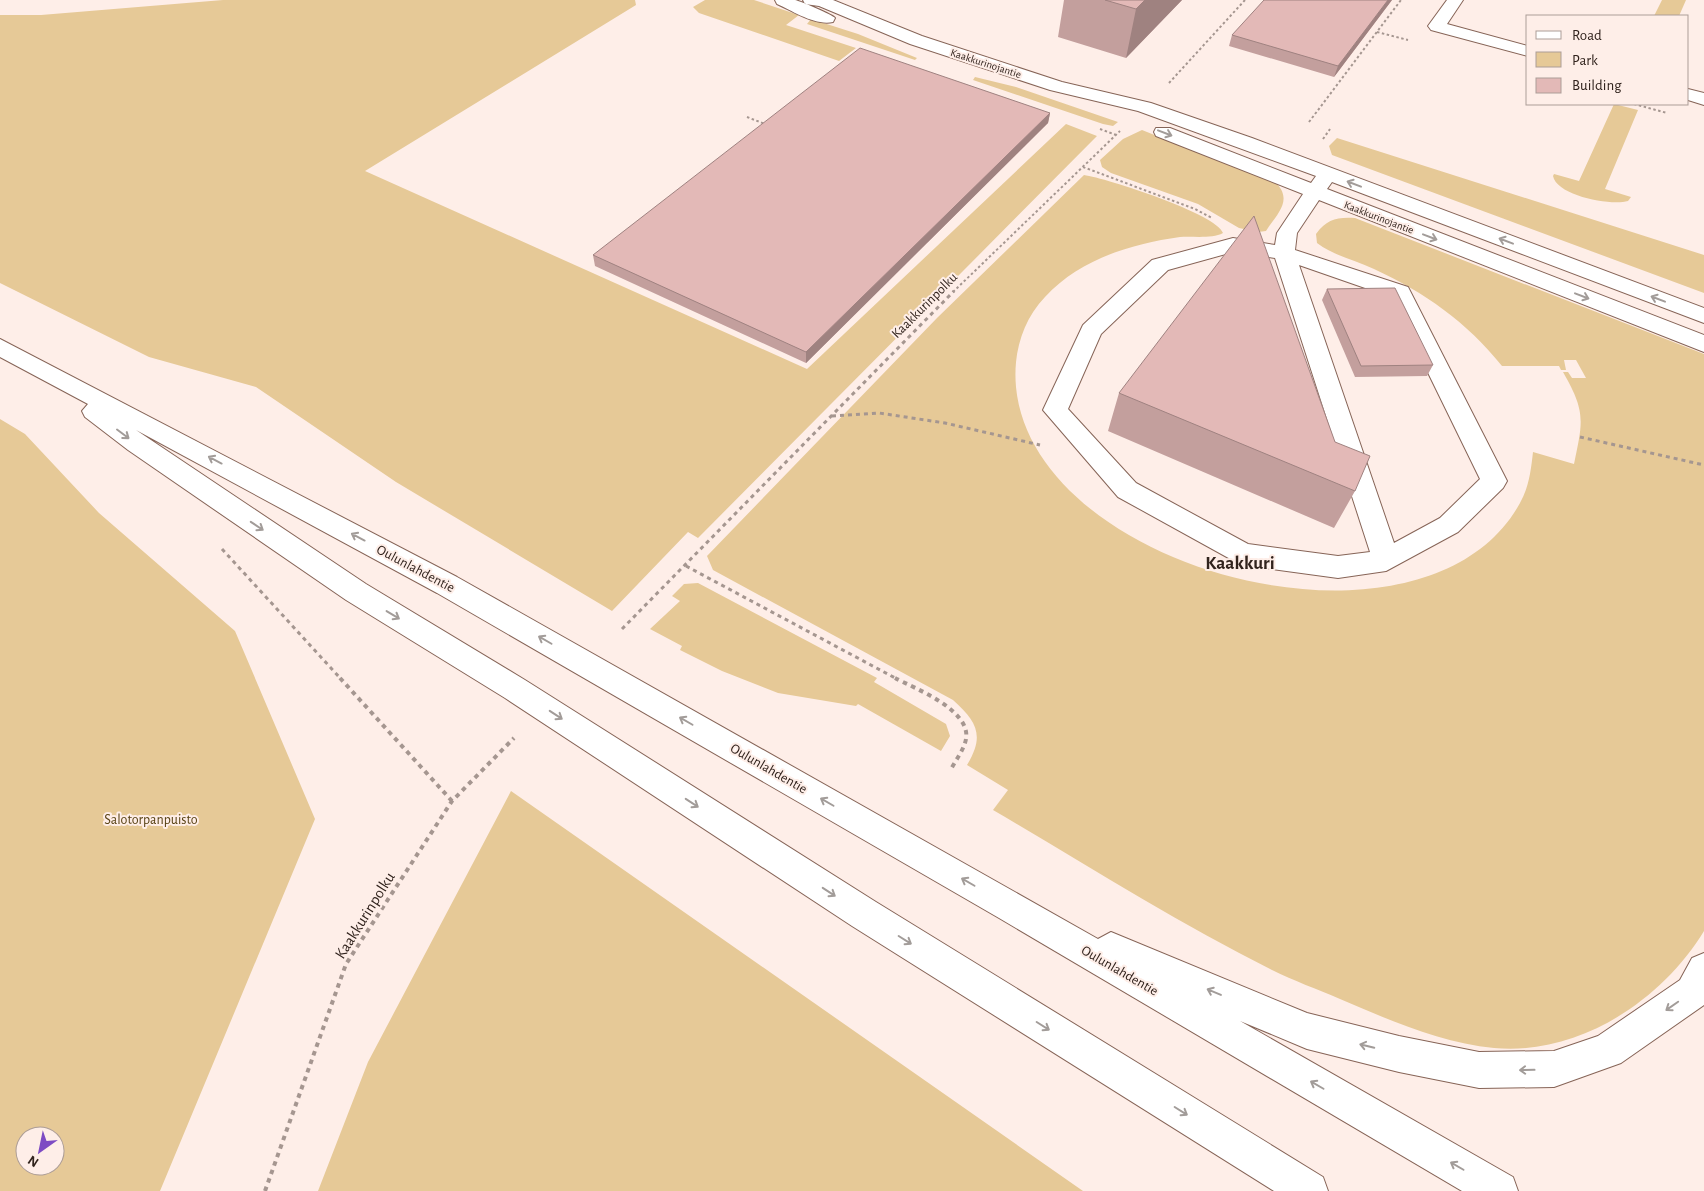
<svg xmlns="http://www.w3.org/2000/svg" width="1704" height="1191" font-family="'Alegreya Sans',sans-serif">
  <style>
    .green { fill: #e6c997; fill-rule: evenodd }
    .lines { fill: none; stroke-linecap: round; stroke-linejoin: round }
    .minor-casing { stroke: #866457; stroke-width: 2 }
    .major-casing { stroke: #866457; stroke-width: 2 }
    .path-far2 { stroke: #a59690; stroke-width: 2; stroke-dasharray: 2.5 2.5; stroke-linecap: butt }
    .path-far1 { stroke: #a59690; stroke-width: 3; stroke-dasharray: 4 4; stroke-linecap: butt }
    .path { stroke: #a59690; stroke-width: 4; stroke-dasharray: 4.5 4.5; stroke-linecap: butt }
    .minor { fill: #fff; fill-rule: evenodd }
    .major { fill: #fff; fill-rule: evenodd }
    .wall { fill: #c39f9d }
    .shaded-wall { fill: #9f8280 }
    .building { fill: #e3b9b7; stroke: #9f8280 }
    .oneway { stroke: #a29c99 }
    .labels { text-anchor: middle; stroke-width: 4; stroke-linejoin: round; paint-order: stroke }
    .far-street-label { font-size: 11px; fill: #31231d; stroke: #feeee8 }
    .street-label { font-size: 14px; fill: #31231d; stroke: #feeee8 }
    .park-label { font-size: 14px; fill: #584214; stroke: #feeee8 }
    .near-street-label { font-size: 16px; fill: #31231d; stroke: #feeee8 }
    .district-label { font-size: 19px; font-weight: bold; fill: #31231d; stroke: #feeee8 }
  </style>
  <rect width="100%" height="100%" fill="#feeee8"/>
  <path class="green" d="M 223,0 L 635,0 L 636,5 L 365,171 L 807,369 L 1066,124 L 1097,136 L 698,538 L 688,532 L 612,611 L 396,482 L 256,387 L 149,357 L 0,283 L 0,15 L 41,15 Z
    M 705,0 L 754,0 L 799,15 L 786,25 L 856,48 L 839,61 L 699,13 L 693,7 Z
    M 1662,0 L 1686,0 L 1679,16 L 1654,16 Z
    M 811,19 L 858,34 L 917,58 L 915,60 L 807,24 Z
    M 975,77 L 1016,87 L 1118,122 L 1113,126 L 1103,124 L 973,80 Z
    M 1614,104 L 1638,110 L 1605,189 L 1631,197 L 1628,201 C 1611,206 1557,196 1553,176 L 1554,174 L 1579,181 Z
    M 1142,130 L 1277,184 C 1293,201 1276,215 1266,231 L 1258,232 L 1239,228 L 1198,204 L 1111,173 L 1102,167 L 1100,160 L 1123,139 Z
    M 1337,138 L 1704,255 L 1704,293 L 1332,155 L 1329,146 Z
    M 1084,175 C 1106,178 1217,214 1223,233 C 1212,239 1193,236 1180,237 C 1131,244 1080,259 1045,297 C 1022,321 1013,354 1016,387 C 1034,574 1427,673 1520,503 C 1529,487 1531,470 1533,452 L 1574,464 C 1583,421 1586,412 1563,372 L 1568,372 L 1572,378 L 1586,378 L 1576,360 L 1564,360 L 1566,370 L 1561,370 L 1559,366 L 1502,366 C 1467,322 1424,292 1374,269 C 1355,260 1334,256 1317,243 L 1316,234 C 1327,219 1337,217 1355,218 L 1704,354 L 1704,931 C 1662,1000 1579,1056 1494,1048 C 1441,1043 1389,1020 1340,999 C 1317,989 1294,981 1272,970 C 1176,922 1085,864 993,810 L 1008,790 L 967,765 C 985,735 977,722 953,700 L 713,570 L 707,556 L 937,318 Z
    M 0,419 L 25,434 L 99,513 L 235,631 L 315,819 L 160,1191 L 0,1191 ZM 25,1136 L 55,1136 L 55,1166 L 25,1166 Z
    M 698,583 L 877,678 L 874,682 L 946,724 L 950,736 L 941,751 L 858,704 L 856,706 L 778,693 L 722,671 L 680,650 L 682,646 L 650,629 L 680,601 L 672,596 L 684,584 Z
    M 511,791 L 1083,1191 L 318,1191 L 368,1062 Z"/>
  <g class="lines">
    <defs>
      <path id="minor" d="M 775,0 C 781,0 789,0 795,0 C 800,1 833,15 835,18 L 833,22 C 815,26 793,11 777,4 Z
        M 803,0 L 833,0 L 922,36 L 1062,82 L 1151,103 L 1252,138 L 1704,308 L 1704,323 L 1332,182 L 1327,189 L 1704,335 L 1704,352 L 1319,200 L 1297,233 L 1295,250 L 1408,287 L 1507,481 L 1503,488 L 1458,532 L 1386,571 L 1338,578 L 1243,565 L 1234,561 L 1118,497 L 1043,410 L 1083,325 L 1152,260 L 1233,238 L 1275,245 L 1277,233 L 1303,194 L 1156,136 L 1154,132 L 1156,128 L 1170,128 L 1311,183 L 1316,176 L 1138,111 L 1050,90 L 910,44 L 819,6 L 805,4 ZM 1233,252 L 1275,258 L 1370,552 L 1338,556 L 1248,544 L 1136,483 L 1068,409 L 1101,334 L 1168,270 ZM 1299,265 L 1391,297 L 1480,479 L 1440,518 L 1394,543 Z
        M 1447,0 L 1463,0 L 1447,24 L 1528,46 L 1528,56 L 1431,30 L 1428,26 Z
        M 1688,89 L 1704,93 L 1704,105 L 1688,100 Z"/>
      <path id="major" d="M 0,339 L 457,577 L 1098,939 L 1111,932 L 1307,1013 L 1399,1036 L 1479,1052 L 1554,1051 L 1598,1036 L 1680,980 L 1692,958 L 1704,953 L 1704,1005 L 1621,1063 L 1554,1087 L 1479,1088 L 1399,1072 L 1307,1049 L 1240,1021 L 1513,1177 L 1518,1191 L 1462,1191 L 999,918 L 437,593 L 136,430 L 366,584 L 525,680 L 876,902 L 1323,1177 L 1328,1191 L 1274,1191 L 852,926 L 505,698 L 346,600 L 128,450 L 85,417 L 82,411 L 88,404 L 0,357 Z"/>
    </defs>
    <use href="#minor" class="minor-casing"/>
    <use href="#major" class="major-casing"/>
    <path class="path-far2" d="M 1377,32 L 1408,40
      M 1169,83 L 1245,0
      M 1634,104 L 1667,113
      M 747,117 L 765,124
      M 1309,122 L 1401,0
      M 1100,129 L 1116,135
      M 1323,139 L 1330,129
      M 1083,167 L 1195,209 L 1212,218
      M 953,292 L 1120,131"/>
    <path class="path-far1" d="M 832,416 L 879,413 L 945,423 L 1040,445
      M 1580,437 L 1704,465
      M 222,549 L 341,679
      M 686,566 L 897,679
      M 622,629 L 954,291"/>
    <path class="path" d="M 340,678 L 452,801
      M 895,678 C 916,689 971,710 966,739 C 964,750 955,761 950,771
      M 265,1191 L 346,964 L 452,801 L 514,738"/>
    <use href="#minor" class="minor"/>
    <use href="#major" class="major"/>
  </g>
  <path class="wall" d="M 1064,0 L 1182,0 L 1126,58 L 1058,37 Z
    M 1392,0 L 1334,77 L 1229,46 L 1232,35 Z
    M 1050,113 L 1048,123 L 806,363 L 595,266 L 593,255 Z
    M 1327,289 L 1433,365 L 1427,376 L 1355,377 L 1322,300 Z
    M 1119,393 L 1335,442 L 1355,491 L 1334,528 L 1108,431 Z"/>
  <path class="shaded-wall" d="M 1145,0 L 1182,0 L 1126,58 L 1136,9 Z
    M 1388,0 L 1392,0 L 1334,77 L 1338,66 Z
    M 1050,113 L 1048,123 L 806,363 L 806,352 Z"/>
  <path class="building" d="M 1105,0 L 1145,0 L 1136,9 Z
    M 1264,0 L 1388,0 L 1338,66 L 1232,35 Z
    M 860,48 L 1050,113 L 806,352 L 593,255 Z
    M 1254,216 L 1335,442 L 1370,456 L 1355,491 L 1119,393 Z
    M 1395,288 L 1433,365 L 1361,366 L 1327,289 Z"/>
  <defs><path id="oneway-shaft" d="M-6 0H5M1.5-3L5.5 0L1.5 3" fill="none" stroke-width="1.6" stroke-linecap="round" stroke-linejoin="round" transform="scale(1.25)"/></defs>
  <g class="oneway">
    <use href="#oneway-shaft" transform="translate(1165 133) rotate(21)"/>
    <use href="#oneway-shaft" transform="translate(1354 184) rotate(-159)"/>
    <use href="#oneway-shaft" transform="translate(1430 237) rotate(21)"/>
    <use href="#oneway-shaft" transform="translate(1506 241) rotate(-159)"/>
    <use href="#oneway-shaft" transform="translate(1582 296) rotate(21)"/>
    <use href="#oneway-shaft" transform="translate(1658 299) rotate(-159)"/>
    <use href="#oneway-shaft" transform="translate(123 434) rotate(37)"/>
    <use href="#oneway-shaft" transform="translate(215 460) rotate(-152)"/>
    <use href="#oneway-shaft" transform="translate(257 526) rotate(34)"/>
    <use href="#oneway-shaft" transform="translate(358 537) rotate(-152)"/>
    <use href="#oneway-shaft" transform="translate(393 615) rotate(31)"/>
    <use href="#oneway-shaft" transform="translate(545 640) rotate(-150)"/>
    <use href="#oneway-shaft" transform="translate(556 715) rotate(33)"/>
    <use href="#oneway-shaft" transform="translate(686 721) rotate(-150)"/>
    <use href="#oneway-shaft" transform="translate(827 802) rotate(-150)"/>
    <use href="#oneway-shaft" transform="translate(692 803) rotate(33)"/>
    <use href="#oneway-shaft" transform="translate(968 882) rotate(-150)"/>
    <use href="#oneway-shaft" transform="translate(829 892) rotate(33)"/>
    <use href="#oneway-shaft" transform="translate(905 940) rotate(32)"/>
    <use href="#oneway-shaft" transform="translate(1214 992) rotate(-157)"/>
    <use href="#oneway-shaft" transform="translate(1672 1006) rotate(145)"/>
    <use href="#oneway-shaft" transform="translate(1043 1026) rotate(32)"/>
    <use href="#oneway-shaft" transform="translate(1367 1046) rotate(-166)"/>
    <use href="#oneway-shaft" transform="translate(1527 1070) rotate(179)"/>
    <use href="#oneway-shaft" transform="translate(1317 1085) rotate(-150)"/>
    <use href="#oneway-shaft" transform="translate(1181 1111) rotate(32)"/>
    <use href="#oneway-shaft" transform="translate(1457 1166) rotate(-150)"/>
  </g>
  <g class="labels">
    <g class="far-street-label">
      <text transform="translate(986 63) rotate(18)" y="4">Kaakkurinojantie</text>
      <text transform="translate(1379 217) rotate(21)" y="4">Kaakkurinojantie</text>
    </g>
    <g class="street-label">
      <text transform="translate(924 305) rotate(-45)" y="5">Kaakkurinpolku</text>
      <text transform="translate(416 568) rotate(28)" y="5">Oulunlahdentie</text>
      <text transform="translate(769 768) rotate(30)" y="5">Oulunlahdentie</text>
      <text transform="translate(1120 970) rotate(30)" y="5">Oulunlahdentie</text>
    </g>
    <g class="park-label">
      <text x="151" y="824">Salotorpanpuisto</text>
    </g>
    <g class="near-street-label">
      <text transform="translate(364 915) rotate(-58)" y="6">Kaakkurinpolku</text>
    </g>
    <g class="district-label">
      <text x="1240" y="569">Kaakkuri</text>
    </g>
  </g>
  <rect x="1526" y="15" width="162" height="90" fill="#feeee8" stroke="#ac9d97"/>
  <rect x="1536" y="31" width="25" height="8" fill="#ffffff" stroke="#ac9d97"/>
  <text x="1572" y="40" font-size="15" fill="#31231d">Road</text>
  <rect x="1536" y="52" width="25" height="15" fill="#e6c997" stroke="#ac9d97"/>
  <text x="1572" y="65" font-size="15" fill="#31231d">Park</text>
  <rect x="1536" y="78" width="25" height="15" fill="#e3b9b7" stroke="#ac9d97"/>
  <text x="1572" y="90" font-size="15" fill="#31231d">Building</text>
  <g transform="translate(40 1151) rotate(213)"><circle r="24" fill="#feeee8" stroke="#ac9d97"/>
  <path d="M0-4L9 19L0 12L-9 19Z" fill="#7d4bc3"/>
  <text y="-8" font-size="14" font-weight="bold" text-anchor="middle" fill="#31231d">N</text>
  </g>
</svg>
